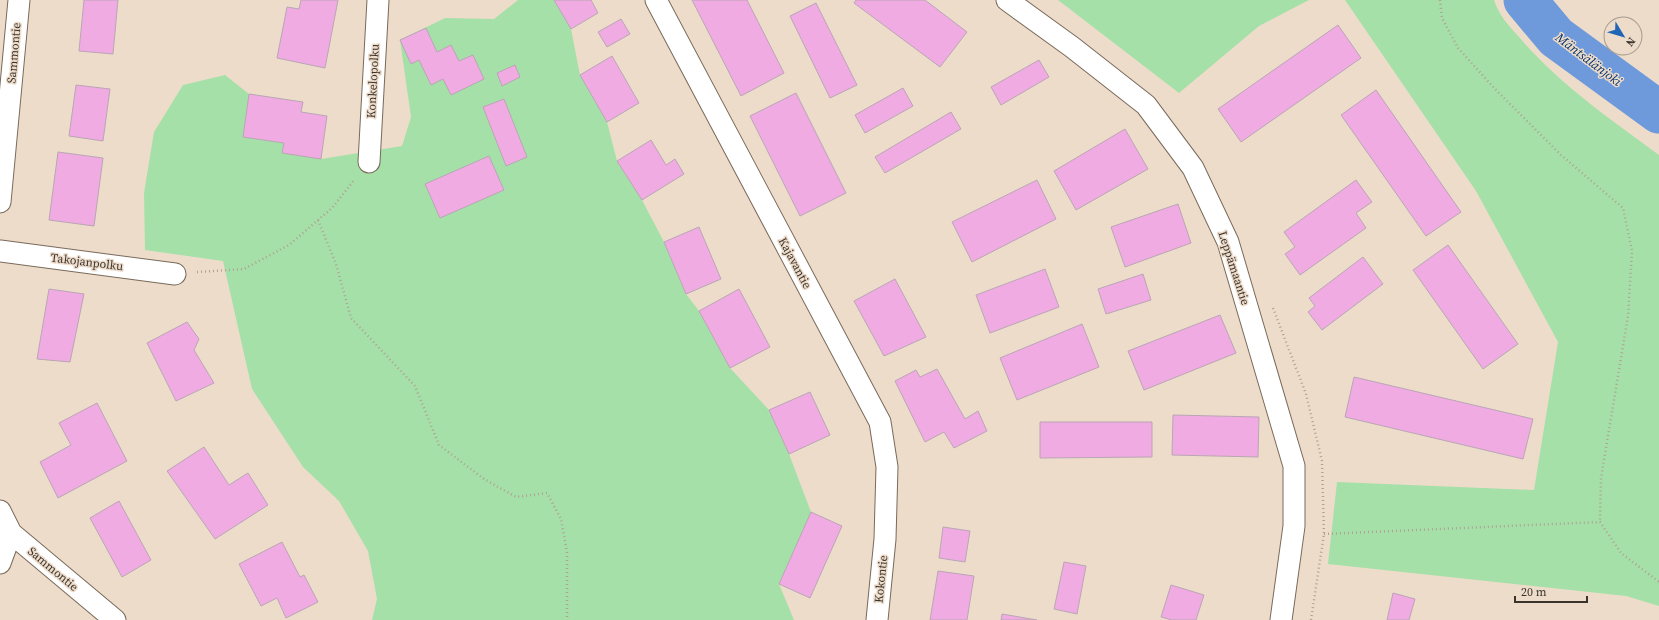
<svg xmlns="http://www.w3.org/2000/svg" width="1659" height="620" font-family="'Source Serif 4',serif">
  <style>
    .green { fill: #a5e0a8 }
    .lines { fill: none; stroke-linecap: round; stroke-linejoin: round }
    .river { stroke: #6e9adb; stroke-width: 43 }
    .building { fill: #f0abe2; stroke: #b9a6b4 }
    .street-casing { stroke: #796a5b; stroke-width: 23 }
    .path { stroke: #afa194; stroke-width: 2.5; stroke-dasharray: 1 3; stroke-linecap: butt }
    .street { stroke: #fff; stroke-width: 21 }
    .labels { text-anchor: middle; stroke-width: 3; stroke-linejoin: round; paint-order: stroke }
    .street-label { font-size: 12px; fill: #3b342d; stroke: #eedccb }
    .water-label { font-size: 13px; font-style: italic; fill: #033069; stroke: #eedccb }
  </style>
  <rect width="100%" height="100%" fill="#eedccb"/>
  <path class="green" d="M 518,0 L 554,0 L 571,29 L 580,75 L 607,122 L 617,161 L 642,200 L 664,242 L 686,294 L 699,311 L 730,368 L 769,410 L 789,454 L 811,512 L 779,584 L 794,620 L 372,620 L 377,599 L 368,551 L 339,501 L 303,467 L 252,389 L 223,261 L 145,250 L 144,193 L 154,132 L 183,85 L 225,75 L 249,94 L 243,137 L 284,143 L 321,159 L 402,146 L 411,117 L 400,40 L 445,18 L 494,19 Z
    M 1058,0 L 1309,0 L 1259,26 L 1179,93 Z
    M 1345,0 L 1494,0 C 1499,15 1508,25 1519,37 C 1559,84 1610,119 1659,155 L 1659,606 L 1626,596 L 1328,564 L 1337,482 L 1534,490 L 1558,342 L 1476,191 Z"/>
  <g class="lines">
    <path class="river" d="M 1525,0 L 1556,37 L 1659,112"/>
  </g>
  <path class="building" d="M 84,0 L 118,0 L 113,54 L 79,51 Z
    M 301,0 L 338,0 L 325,68 L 277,58 L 287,7 L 299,9 Z
    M 554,0 L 591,0 L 598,13 L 571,29 Z
    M 692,0 L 747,0 L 784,73 L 741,96 Z
    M 856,0 L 925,0 L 967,32 L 940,67 L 854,3 Z
    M 816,3 L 857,85 L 830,98 L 790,16 Z
    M 621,19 L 630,34 L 607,47 L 598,32 Z
    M 1338,25 L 1361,58 L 1241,142 L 1218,109 Z
    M 426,28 L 437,52 L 451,45 L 459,61 L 473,55 L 484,79 L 451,95 L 443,79 L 431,85 L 419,60 L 411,64 L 400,40 Z
    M 612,56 L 639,103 L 607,122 L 580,75 Z
    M 1039,60 L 1049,77 L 1001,105 L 991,87 Z
    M 515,65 L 520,77 L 502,86 L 497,73 Z
    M 76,85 L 110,89 L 103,141 L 69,136 Z
    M 903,88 L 913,106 L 865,133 L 855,115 Z
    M 1376,90 L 1461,212 L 1426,236 L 1341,115 Z
    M 796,93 L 846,193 L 800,216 L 750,116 Z
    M 249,94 L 303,102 L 301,112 L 327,116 L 321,159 L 282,153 L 284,143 L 243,137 Z
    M 504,99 L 527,157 L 506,166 L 483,107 Z
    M 951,112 L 961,129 L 885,173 L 875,157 Z
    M 1125,129 L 1148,169 L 1076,210 L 1054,171 Z
    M 651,140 L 666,165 L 675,159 L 684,174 L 642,200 L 617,161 Z
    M 58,152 L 103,158 L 94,226 L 49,220 Z
    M 489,156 L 504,190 L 440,218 L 425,184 Z
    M 1037,180 L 1056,219 L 972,262 L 952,222 Z
    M 1356,180 L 1372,202 L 1356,213 L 1366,228 L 1300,275 L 1285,254 L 1295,247 L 1284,232 Z
    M 1178,204 L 1191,243 L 1125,267 L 1111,227 Z
    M 699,227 L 721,279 L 686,294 L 664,242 Z
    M 1448,245 L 1518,344 L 1483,369 L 1413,270 Z
    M 1363,257 L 1383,284 L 1322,330 L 1308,312 L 1315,306 L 1309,298 Z
    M 1045,269 L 1059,307 L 990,333 L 976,295 Z
    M 1143,274 L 1151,300 L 1106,314 L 1098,289 Z
    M 895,279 L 926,337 L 884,356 L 854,301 Z
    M 49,289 L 84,294 L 70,362 L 37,359 Z
    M 739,289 L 770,347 L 730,368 L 699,311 Z
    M 1220,315 L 1236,353 L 1144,390 L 1128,351 Z
    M 187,322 L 199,339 L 194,350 L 214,383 L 176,401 L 147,343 Z
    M 1082,324 L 1099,367 L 1017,400 L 1000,358 Z
    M 937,369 L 965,419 L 978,411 L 987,431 L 954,448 L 944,432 L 925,442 L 895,381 L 916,370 L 920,377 Z
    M 1354,377 L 1533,419 L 1523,459 L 1345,417 Z
    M 810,392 L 830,435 L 789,454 L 769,410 Z
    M 97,403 L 127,461 L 58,498 L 40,462 L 71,445 L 59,423 Z
    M 1173,415 L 1259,417 L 1258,457 L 1172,455 Z
    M 1040,422 L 1152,422 L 1152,457 L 1040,458 Z
    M 204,447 L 229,485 L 248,473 L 268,505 L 215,539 L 167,471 Z
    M 119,501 L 151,560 L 122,577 L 90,518 Z
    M 811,512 L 842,526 L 810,598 L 779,584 Z
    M 943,527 L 970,531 L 965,562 L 939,558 Z
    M 282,542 L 300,577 L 304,575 L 318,602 L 286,618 L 277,598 L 261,606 L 239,564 Z
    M 1064,562 L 1086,566 L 1077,614 L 1054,609 Z
    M 938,571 L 974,576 L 967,620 L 930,620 Z
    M 1171,585 L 1204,595 L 1196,620 L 1172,620 L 1161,617 Z
    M 1393,593 L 1415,599 L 1409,620 L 1387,620 Z
    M 1002,614 L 1037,620 L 1001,620 Z"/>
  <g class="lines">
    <defs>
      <path id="street" d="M 656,0 L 880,422 L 887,467 L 885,539 L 877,620
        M 1007,0 L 1072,47 L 1146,105 L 1193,168 L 1228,242 L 1294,466 L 1294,526 L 1281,620
        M 369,162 L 378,0
        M 0,202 L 19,0
        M 0,251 L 175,274
        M 0,511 L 11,533 L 115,620
        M 0,563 L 11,533"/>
    </defs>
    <use href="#street" class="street-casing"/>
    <path class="path" d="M 1440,0 L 1442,18 L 1458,48 L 1495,89 L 1561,155 L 1623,208 L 1632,251 L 1628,316 L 1601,478 L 1600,522
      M 318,220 L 336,264 L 351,318 L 415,386 L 439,445 L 484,479 L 516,497 L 547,493 L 561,519 L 567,552 L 567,620
      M 197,272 L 244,269 L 289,245 L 332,208 L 355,179
      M 1273,308 L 1306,394 L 1322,461 L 1324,534 L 1311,620
      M 1324,534 L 1600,522 L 1621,553 L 1659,582"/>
    <use href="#street" class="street"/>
  </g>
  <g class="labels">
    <g class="street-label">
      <text transform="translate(14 53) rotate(-85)" y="4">Sammontie</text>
      <text transform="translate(373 81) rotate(-87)" y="4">Konkelopolku</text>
      <text transform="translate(87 262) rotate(7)" y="4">Takojanpolku</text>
      <text transform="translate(795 263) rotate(62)" y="4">Kajavantie</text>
      <text transform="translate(1234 268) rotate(72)" y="4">Leppämaantie</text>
      <text transform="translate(53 569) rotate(40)" y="4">Sammontie</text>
      <text transform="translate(881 579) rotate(-84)" y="4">Kokontie</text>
    </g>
    <g class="water-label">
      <text transform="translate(1589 59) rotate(37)" y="5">Mäntsälänjoki</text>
    </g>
  </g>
  <g transform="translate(1623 36) rotate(128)"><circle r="19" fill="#eedccb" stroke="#a6998c"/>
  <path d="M0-3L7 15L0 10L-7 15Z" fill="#1f66b6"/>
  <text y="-6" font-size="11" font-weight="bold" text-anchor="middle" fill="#3b342d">N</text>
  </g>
  <path d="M1515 596v6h72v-6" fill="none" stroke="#3b342d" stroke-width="2"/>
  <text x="1521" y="596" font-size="12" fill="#3b342d" stroke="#eedccb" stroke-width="3" paint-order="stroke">20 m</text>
</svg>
